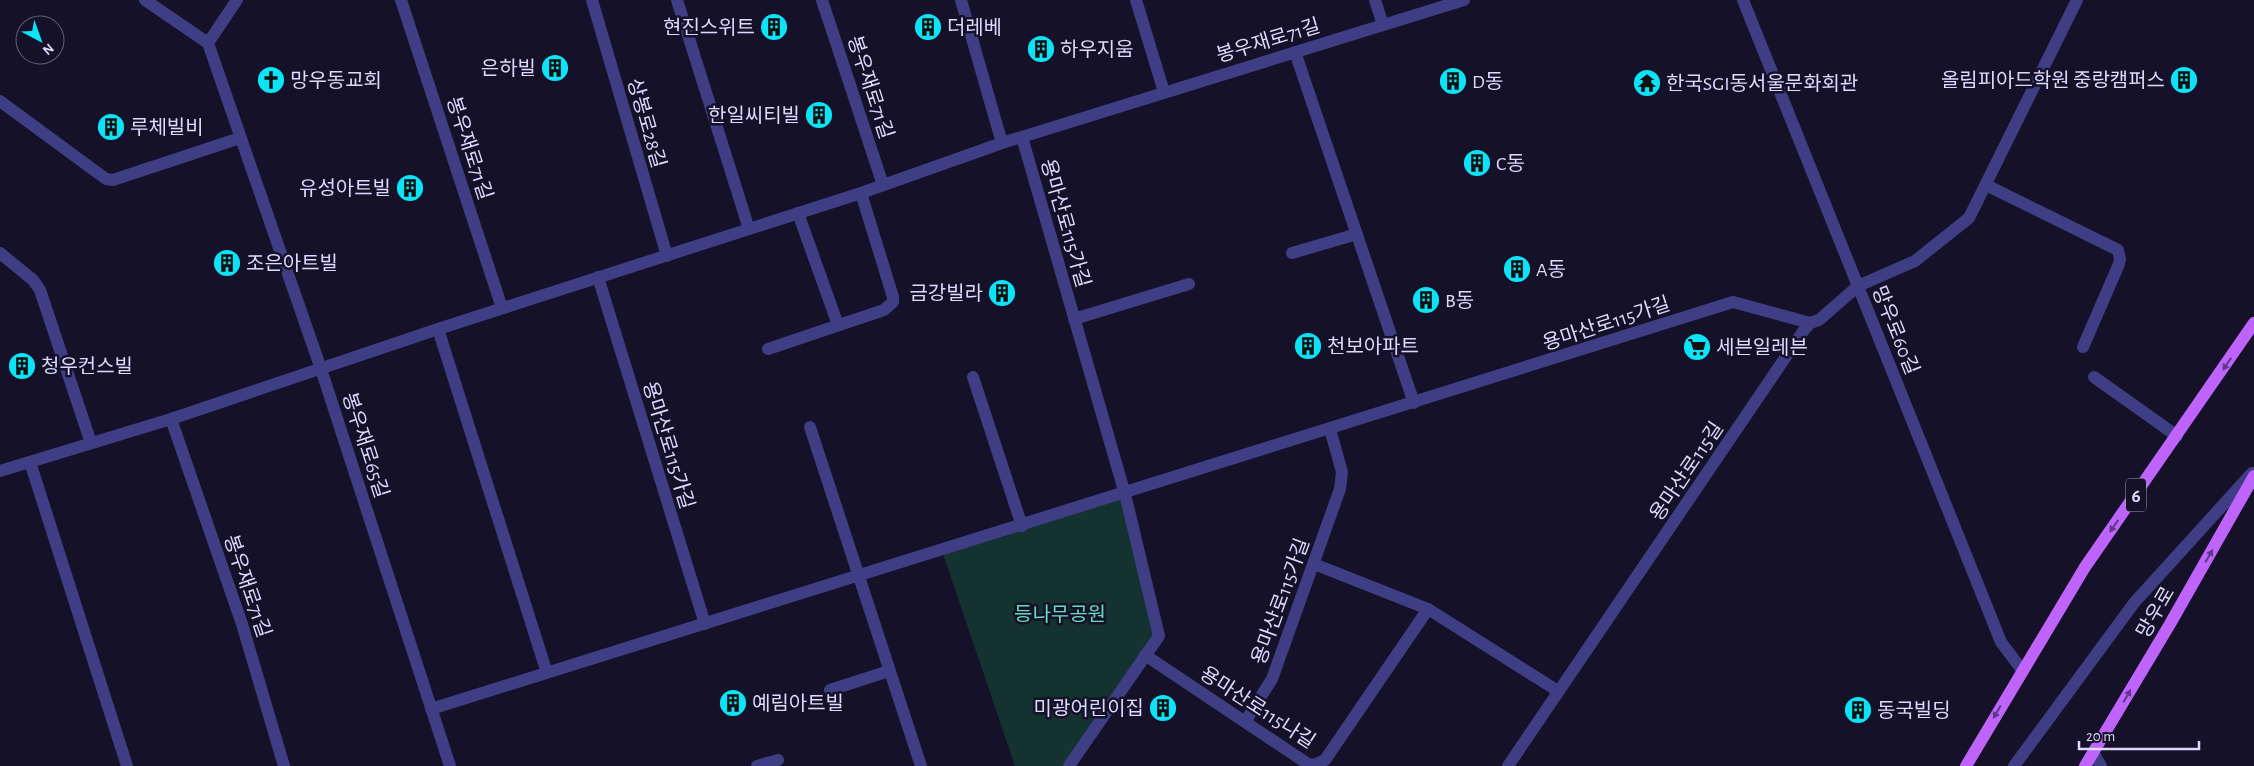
<svg xmlns="http://www.w3.org/2000/svg" width="2254" height="766" font-family="'Alegreya Sans','Noto Sans KR',sans-serif">
  <style>
    .green { fill: #143230 }
    .lines { fill: none; stroke-linecap: round; stroke-linejoin: round }
    .service { stroke: #3f3e85; stroke-width: 12 }
    .minor { stroke: #3f3e85; stroke-width: 12 }
    .tertiary { stroke: #3f3e85; stroke-width: 12 }
    .primary { stroke: #bf64fa; stroke-width: 12 }
    .oneway { fill: #613686 }
    .labels { text-anchor: middle; stroke-width: 5; stroke-linejoin: round; paint-order: stroke }
    .shield { fill: #141128; stroke: #a19dbe; stroke-width: 1 }
    .shield-label { font-size: 19px; font-weight: bold; fill: #ddd9fe }
    .poi-label { font-size: 20px; fill: #ddd9fe; stroke: #141128; text-anchor: start }
    .street-label { font-size: 20px; fill: #ddd9fe; stroke: #141128 }
    .park-label { font-size: 20px; fill: #66ddbd; stroke: #141128 }
  </style>
  <rect width="100%" height="100%" fill="#141128"/>
  <path class="green" d="M 1125,494 L 1159,636 L 1069,766 L 1015,766 L 942,551 Z"/>
  <g class="lines">
    <path class="service" d="M 677,0 L 749,229
      M 822,0 L 883,185
      M 1136,0 L 1164,92
      M 1375,0 L 1383,25
      M 0,101 L 106,179 L 113,180 L 240,138
      M 1986,185 L 2118,250 L 2120,259 L 2119,264 L 2083,347
      M 798,213 L 838,325
      M 0,253 L 33,280 L 40,290 L 91,443
      M 1292,253 L 1357,234
      M 1074,319 L 1189,284
      M 768,349 L 884,310 L 893,302 L 893,297 L 861,193
      M 973,377 L 1022,526
      M 2094,377 L 2177,436
      M 830,690 L 889,671
      M 757,766 L 778,760
      M 2014,766 L 2134,603 L 2252,473"/>
    <path class="minor" d="M 145,0 L 208,43 L 237,0
      M 401,0 L 502,308
      M 592,0 L 667,256
      M 961,0 L 1002,143
      M 1743,0 L 2001,642 L 2022,670
      M 208,43 L 321,369 L 450,766
      M 1295,52 L 1414,403
      M 1022,137 L 1125,494 L 1159,636 L 1069,766
      M 598,277 L 705,624
      M 438,329 L 547,673
      M 171,419 L 242,624 L 284,766
      M 810,427 L 921,766
      M 30,462 L 127,766
      M 0,471 L 171,419 L 438,329 L 861,193 L 1002,143 L 1464,0
      M 1314,564 L 1428,609 L 1558,691
      M 1145,655 L 1308,764 L 1314,765 L 1325,760 L 1428,609
      M 431,709 L 1733,302 L 1810,323
      M 1245,722 L 1272,679 L 1340,489 L 1342,472 L 1330,429
      M 1508,766 L 1804,330 L 1810,323 L 1819,320 L 1858,286 L 1915,261 L 1969,218 L 2077,0"/>
    <path class="tertiary" d="M 2094,754 L 2101,766"/>
    <path class="primary" d="M 1966,766 L 2085,567 L 2254,323
      M 2085,766 L 2170,624 L 2254,476"/>
  </g>
  <defs><path id="oneway-solid" d="M-6-.8H1V-3.2L6.5 0L1 3.2V.8H-6Z" transform="scale(1.25)"/></defs>
  <g class="oneway">
    <use href="#oneway-solid" transform="translate(2227 364) rotate(124)"/>
    <use href="#oneway-solid" transform="translate(2114 526) rotate(125)"/>
    <use href="#oneway-solid" transform="translate(2209 556) rotate(-60)"/>
    <use href="#oneway-solid" transform="translate(2127 696) rotate(-60)"/>
    <use href="#oneway-solid" transform="translate(1997 712) rotate(120)"/>
  </g>
  <defs>
    <symbol id="building-disc" viewBox="-11 -11 22 22"><circle r="9.5" fill="#0ce3f7" stroke="#141128"/><path d="M-4-6H4V6H1V3H-1V6H-4ZM-2.5-4.3h1.7v1.8h-1.7ZM.8-4.3h1.7v1.8H.8ZM-2.5-1h1.7V.8h-1.7ZM.8-1h1.7V.8H.8Z" fill="#111"/></symbol>
    <symbol id="church-disc" viewBox="-11 -11 22 22"><circle r="9.5" fill="#0ce3f7" stroke="#141128"/><path d="M-1.2-6h2.4v3.5h3.3v2.4h-3.3V6h-2.4V-.1h-3.3v-2.4h3.3Z" fill="#111"/></symbol>
    <symbol id="temple-disc" viewBox="-11 -11 22 22"><circle r="9.5" fill="#0ce3f7" stroke="#141128"/><path d="M0-6L5-2H3V0L6.5 2.5H4V6H1.5V3h-3V6H-4V2.5H-6.5L-3 0V-2H-5Z" fill="#111"/></symbol>
    <symbol id="supermarket-disc" viewBox="-11 -11 22 22"><circle r="9.5" fill="#0ce3f7" stroke="#141128"/><path d="M-6-5.5h2.5l.6 2H6L4.5 2H-2.5L-4.4-4H-6ZM-1.5 3.2a1.3 1.3 0 1 0 .1 0ZM3 3.2a1.3 1.3 0 1 0 .1 0Z" fill="#111"/></symbol>
  </defs>
  <g fill-rule="evenodd">
    <use href="#building-disc" x="758" y="11" width="32" height="32"/>
    <use href="#building-disc" x="912" y="11" width="32" height="32"/>
    <use href="#building-disc" x="1025" y="33" width="32" height="32"/>
    <use href="#building-disc" x="539" y="52" width="32" height="32"/>
    <use href="#church-disc" x="255" y="64" width="32" height="32"/>
    <use href="#building-disc" x="2168" y="64" width="32" height="32"/>
    <use href="#building-disc" x="1437" y="65" width="32" height="32"/>
    <use href="#temple-disc" x="1631" y="67" width="32" height="32"/>
    <use href="#building-disc" x="803" y="99" width="32" height="32"/>
    <use href="#building-disc" x="95" y="111" width="32" height="32"/>
    <use href="#building-disc" x="1461" y="147" width="32" height="32"/>
    <use href="#building-disc" x="394" y="172" width="32" height="32"/>
    <use href="#building-disc" x="211" y="247" width="32" height="32"/>
    <use href="#building-disc" x="1501" y="253" width="32" height="32"/>
    <use href="#building-disc" x="986" y="277" width="32" height="32"/>
    <use href="#building-disc" x="1410" y="284" width="32" height="32"/>
    <use href="#building-disc" x="1292" y="330" width="32" height="32"/>
    <use href="#supermarket-disc" x="1681" y="331" width="32" height="32"/>
    <use href="#building-disc" x="6" y="350" width="32" height="32"/>
    <use href="#building-disc" x="717" y="687" width="32" height="32"/>
    <use href="#building-disc" x="1147" y="692" width="32" height="32"/>
    <use href="#building-disc" x="1842" y="694" width="32" height="32"/>
  </g>
  <g class="labels">
    <rect class="shield" x="2126" y="478.5" width="20" height="33" rx="4"/>
    <g class="shield-label">
      <text x="2136" y="502">6</text>
    </g>
    <g class="poi-label">
      <text x="755" y="34" text-anchor="end">현진스위트</text>
      <text x="947" y="34">더레베</text>
      <text x="1060" y="56">하우지움</text>
      <text x="536" y="75" text-anchor="end">은하빌</text>
      <text x="290" y="87">망우동교회</text>
      <text x="2165" y="87" text-anchor="end">올림피아드학원 중랑캠퍼스</text>
      <text x="1472" y="88">D동</text>
      <text x="1666" y="90">한국SGI동서울문화회관</text>
      <text x="800" y="122" text-anchor="end">한일씨티빌</text>
      <text x="130" y="134">루체빌비</text>
      <text x="1496" y="170">C동</text>
      <text x="391" y="195" text-anchor="end">유성아트빌</text>
      <text x="246" y="270">조은아트빌</text>
      <text x="1536" y="276">A동</text>
      <text x="983" y="300" text-anchor="end">금강빌라</text>
      <text x="1445" y="307">B동</text>
      <text x="1327" y="353">천보아파트</text>
      <text x="1716" y="354">세븐일레븐</text>
      <text x="41" y="373">청우컨스빌</text>
      <text x="752" y="710">예림아트빌</text>
      <text x="1144" y="715" text-anchor="end">미광어린이집</text>
      <text x="1877" y="717">동국빌딩</text>
    </g>
    <g class="street-label">
      <text transform="translate(1268 40) rotate(-17)" y="7">봉우재로71길</text>
      <text transform="translate(871 87) rotate(72)" y="7">봉우재로71길</text>
      <text transform="translate(647 123) rotate(74)" y="7">상봉로28길</text>
      <text transform="translate(470 148) rotate(72)" y="7">봉우재로71길</text>
      <text transform="translate(1066 223) rotate(74)" y="7">용마산로115가길</text>
      <text transform="translate(1606 323) rotate(-18)" y="7">용마산로115가길</text>
      <text transform="translate(1896 330) rotate(68)" y="7">망우로60길</text>
      <text transform="translate(366 445) rotate(72)" y="7">봉우재로65길</text>
      <text transform="translate(669 445) rotate(73)" y="7">용마산로115가길</text>
      <text transform="translate(1686 471) rotate(-56)" y="7">용마산로115길</text>
      <text transform="translate(248 586) rotate(71)" y="7">봉우재로71길</text>
      <text transform="translate(1280 601) rotate(-70)" y="7">용마산로115가길</text>
      <text transform="translate(2155 612) rotate(-60)" y="7">망우로</text>
      <text transform="translate(1258 707) rotate(33)" y="7">용마산로115나길</text>
    </g>
    <g class="park-label">
      <text x="1060" y="621">등나무공원</text>
    </g>
  </g>
  <g transform="translate(40 40) rotate(139)"><circle r="24" fill="#141128" stroke="#64617e"/>
  <path d="M0-4L9 19L0 12L-9 19Z" fill="#0ce3f7"/>
  <text y="-8" font-size="14" font-weight="bold" text-anchor="middle" fill="#ddd9fe">N</text>
  </g>
  <path d="M2079 741v8h120v-8" fill="none" stroke="#ddd9fe" stroke-width="2.5"/>
  <text x="2086" y="741" font-size="15" fill="#ddd9fe" stroke="#141128" stroke-width="4" paint-order="stroke">20 m</text>
</svg>
